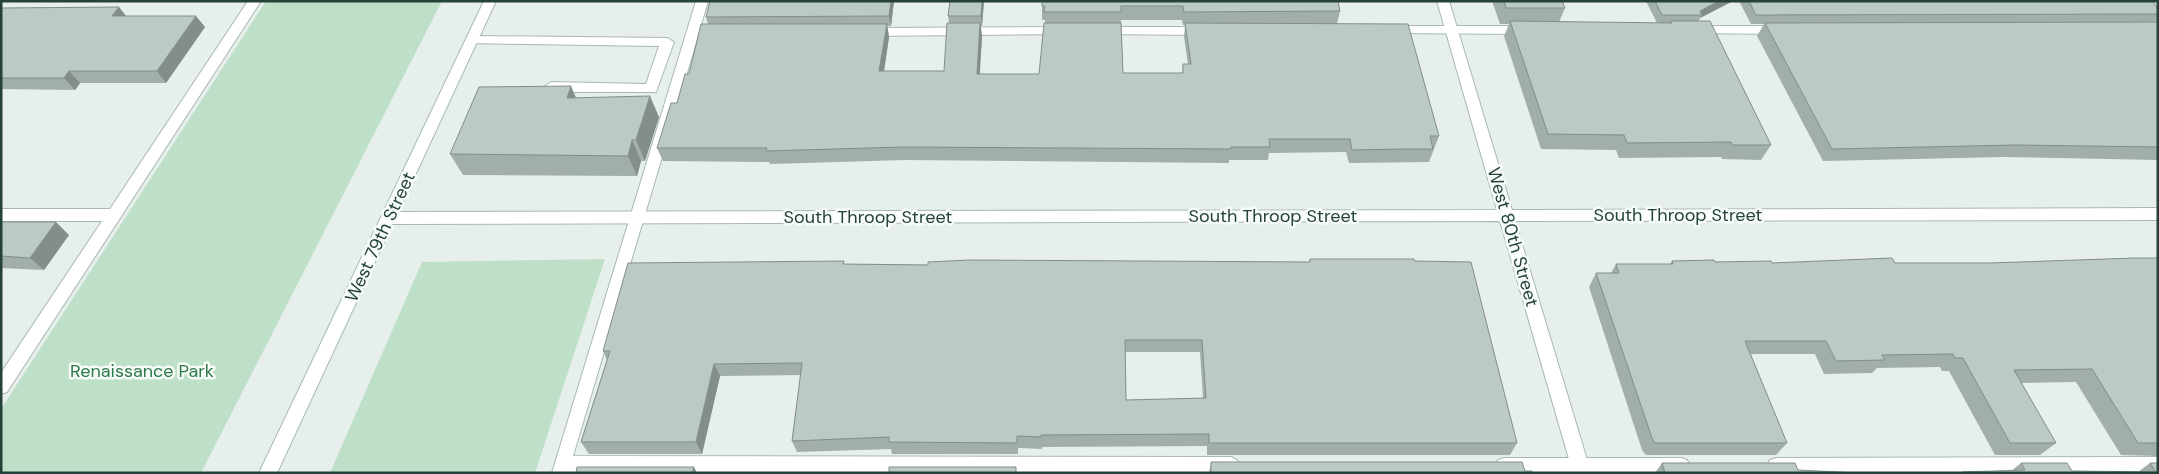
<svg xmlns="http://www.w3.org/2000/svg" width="2159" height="474" font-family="'DM Sans',sans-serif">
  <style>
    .green { fill: #bfe0c8 }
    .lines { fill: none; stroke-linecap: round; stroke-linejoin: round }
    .lane-casing { stroke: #a8b8b2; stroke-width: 2 }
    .street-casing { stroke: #a8b8b2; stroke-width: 2 }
    .secondary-casing { stroke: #a4bbb3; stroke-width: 2 }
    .lane { fill: #fff; fill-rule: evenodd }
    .street { fill: #fff; fill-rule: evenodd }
    .secondary { fill: #fff; fill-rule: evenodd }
    .wall { fill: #a1aea9; fill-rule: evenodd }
    .shaded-wall { fill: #838d89 }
    .building { fill: #bbcac4; stroke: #838d89; fill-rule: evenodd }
    .labels { text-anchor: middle; stroke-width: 5; stroke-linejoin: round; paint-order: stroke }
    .street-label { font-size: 18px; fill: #24423a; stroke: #f7fbf9 }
    .park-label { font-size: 18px; fill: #2d7a4b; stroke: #f7fbf9 }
  </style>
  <rect width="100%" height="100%" fill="#e6efeb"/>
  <path class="green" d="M 266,1 L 442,1 L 201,473 L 1,473 L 1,409 Z
    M 605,259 L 535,473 L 330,473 L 422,262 Z"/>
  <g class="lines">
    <defs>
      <path id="lane" d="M 248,1 L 261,1 L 7,392 L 1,394 L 1,373 L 102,221 L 1,221 L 1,209 L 110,209 Z
        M 696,1 L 708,1 L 700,28 L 718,28 L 724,32 L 718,36 L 698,36 L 573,456 L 1231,457 L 1237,460 L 1240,465 L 1237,470 L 1231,473 L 552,473 Z
        M 1389,26 L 1526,26 L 1532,30 L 1526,34 L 1384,33 L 1383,30 L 1384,27 Z
        M 1694,26 L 1781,26 L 1787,30 L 1781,34 L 1689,33 L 1688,30 L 1689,27 Z
        M 1063,27 L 1068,28 L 1069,31 L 1068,34 L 869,36 L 863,32 L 869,28 Z
        M 1101,27 L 1203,27 L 1209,31 L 1203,35 L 1096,34 L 1095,31 L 1096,28 Z
        M 472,36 L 667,38 L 674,42 L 656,92 L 551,92 L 544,87 L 551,82 L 646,84 L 659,46 L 467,43 L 466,40 L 467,37 Z
        M 2158,457 L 2158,473 L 1773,473 L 1767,466 L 1770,460 L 1776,458 Z
        M 1504,458 L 1681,458 L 1687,460 L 1690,466 L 1684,473 L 1501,473 L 1495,466 L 1498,460 Z"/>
      <path id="street" d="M 1437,1 L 1449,1 L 1512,210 L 2158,208 L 2158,220 L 1515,221 L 1591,473 L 1573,473 L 1500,221 L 389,224 L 384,222 L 382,218 L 384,214 L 389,212 L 1497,210 Z"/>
      <path id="secondary" d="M 484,1 L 496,1 L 277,473 L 259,473 Z"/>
    </defs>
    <use href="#lane" class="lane-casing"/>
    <use href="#street" class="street-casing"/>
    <use href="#secondary" class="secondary-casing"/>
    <use href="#lane" class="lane"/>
    <use href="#street" class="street"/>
    <use href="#secondary" class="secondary"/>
  </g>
  <path class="wall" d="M 710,1 L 894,1 L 891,26 L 887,26 L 889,37 L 884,71 L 944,71 L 949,23 L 948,16 L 950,1 L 984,1 L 982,26 L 981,26 L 982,37 L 979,74 L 1039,74 L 1045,23 L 1045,20 L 1042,20 L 1042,1 L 1340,11 L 1337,24 L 1439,136 L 1429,162 L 1349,163 L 1346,152 L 1269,153 L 1268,160 L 1229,160 L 1229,163 L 905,160 L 770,164 L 769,162 L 663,161 L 657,148 L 689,74 L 708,24 L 706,17 ZM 1121,20 L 1182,20 L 1183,25 L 1185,25 L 1184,37 L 1188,64 L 1183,64 L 1182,73 L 1123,73 Z
    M 1492,1 L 1562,1 L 1565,8 L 1559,22 L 1657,23 L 1646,1 L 1733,1 L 1700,18 L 1699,21 L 1771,145 L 1761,160 L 1722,159 L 1721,157 L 1619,158 L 1616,150 L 1541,149 L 1504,36 L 1509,24 L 1500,24 Z
    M 1739,1 L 2152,1 L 2158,8 L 2158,19 L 2155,22 L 2158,22 L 2158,160 L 2004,157 L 1823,161 L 1757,36 L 1764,24 L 1751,24 Z
    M 119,7 L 126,16 L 205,27 L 166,83 L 80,83 L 75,90 L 1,89 L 1,8 Z
    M 576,98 L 659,117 L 645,161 L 641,161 L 637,176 L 463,175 L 450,154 Z
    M 1,222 L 69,235 L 44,270 L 1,268 Z
    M 2158,258 L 2158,456 L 2121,455 L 2076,382 L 2021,383 L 2056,443 L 2040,455 L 1995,455 L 1949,371 L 1942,371 L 1940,367 L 1877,368 L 1872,373 L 1824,374 L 1815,354 L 1750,354 L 1787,443 L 1776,455 L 1646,455 L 1642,450 L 1589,287 L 1596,273 L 1611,273 L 1616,264 L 1670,264 L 1672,261 L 1772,263 L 1990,263 Z
    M 1310,259 L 1415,261 L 1517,443 L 1510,455 L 1207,455 L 1207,446 L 1042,447 L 1042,449 L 1018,448 L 1018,454 L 892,454 L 891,449 L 797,452 L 792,441 L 801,375 L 720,376 L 702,454 L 589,454 L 581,442 L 607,360 L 603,351 L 844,264 L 928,265 L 1309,262 ZM 1125,352 L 1200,352 L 1203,398 L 1126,400 Z
    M 1211,462 L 1525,471 L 1532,473 L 1209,473 Z
    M 1662,463 L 1798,470 L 1859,473 L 1655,473 Z
    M 2021,463 L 2072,471 L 2138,472 L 2150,463 L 2158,473 L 1961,473 L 1962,472 L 2011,471 Z"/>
  <path class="shaded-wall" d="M 891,1 L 894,1 L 891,26 L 889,16 Z
    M 982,1 L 984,1 L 982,26 L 981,16 Z
    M 1719,1 L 1733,1 L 1700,18 L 1702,15 L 1700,11 Z
    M 119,7 L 128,19 L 112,16 Z
    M 196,16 L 205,27 L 166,83 L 157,71 Z
    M 980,23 L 982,37 L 979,88 L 977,74 Z
    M 887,24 L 889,37 L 882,84 L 879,71 Z
    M 69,71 L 80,83 L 75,90 L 64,78 Z
    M 571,86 L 580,107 L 567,98 Z
    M 650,96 L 659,117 L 645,161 L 636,140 Z
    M 632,140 L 641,161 L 637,176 L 628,156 Z
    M 56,222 L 69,235 L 44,270 L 30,258 Z
    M 714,364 L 720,376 L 702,454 L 696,442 Z
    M 694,467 L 697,473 L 692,473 Z"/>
  <path class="building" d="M 710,1 L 891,1 L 889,16 L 706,17 Z
    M 950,1 L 982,1 L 981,16 L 948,16 Z
    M 1042,1 L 1338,1 L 1340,11 L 1184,12 L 1183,6 L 1121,6 L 1121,12 L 1044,12 L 1045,6 L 1042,6 Z
    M 1504,1 L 1562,1 L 1565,8 L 1506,8 Z
    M 1655,1 L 1719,1 L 1700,11 L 1702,15 L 1662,15 Z
    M 1749,1 L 2152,1 L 2158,8 L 2158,14 L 1756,15 Z
    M 119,7 L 112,16 L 196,16 L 157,71 L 69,71 L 64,78 L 1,78 L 1,8 Z
    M 1510,21 L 1672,23 L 1671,21 L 1710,21 L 1771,145 L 1732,145 L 1731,142 L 1627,143 L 1624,135 L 1548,134 Z
    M 2158,22 L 2158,147 L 2015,145 L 1832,149 L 1765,23 Z
    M 947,23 L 980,23 L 977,74 L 1039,74 L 1044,23 L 1121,23 L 1123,73 L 1183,73 L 1183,64 L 1191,64 L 1185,23 L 1408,24 L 1439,136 L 1430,136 L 1433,149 L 1404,149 L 1352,150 L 1350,139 L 1269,139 L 1270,147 L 1231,147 L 1231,149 L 903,147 L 766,151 L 767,148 L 657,148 L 671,103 L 677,103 L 685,74 L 689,74 L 701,24 L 887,24 L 879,71 L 944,71 Z
    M 571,86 L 567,98 L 650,96 L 636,140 L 632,140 L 628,156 L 450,154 L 479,87 Z
    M 1,222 L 56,222 L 30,258 L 1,256 Z
    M 1892,258 L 1895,263 L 1990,263 L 2135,258 L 2158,258 L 2158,443 L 2138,443 L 2092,369 L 2014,370 L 2056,443 L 2010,443 L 1963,358 L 1955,358 L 1953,354 L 1882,355 L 1885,360 L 1836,361 L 1826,341 L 1745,341 L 1787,443 L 1655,443 L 1652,438 L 1596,273 L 1619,273 L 1616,264 L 1673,264 L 1672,261 L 1714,260 L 1715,262 L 1771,261 L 1772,263 Z
    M 1310,259 L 1414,259 L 1415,261 L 1471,262 L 1517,443 L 1209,443 L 1209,434 L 1041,435 L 1041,437 L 1017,436 L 1017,443 L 889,442 L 889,437 L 792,441 L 802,363 L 714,364 L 696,442 L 581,442 L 610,351 L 603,351 L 628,263 L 844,261 L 843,264 L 928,265 L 928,262 L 969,260 L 1310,262 ZM 1125,340 L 1202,340 L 1206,398 L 1126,400 Z
    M 1211,462 L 1522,462 L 1525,471 L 1532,471 L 1532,473 L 1211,473 Z
    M 1662,463 L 1795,463 L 1798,470 L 1859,473 L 1665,473 Z
    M 2021,463 L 2067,463 L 2072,471 L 2156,472 L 2150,463 L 2158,463 L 2158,473 L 1963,473 L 1962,472 L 2025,470 Z
    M 577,467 L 694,467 L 692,473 L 576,473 Z
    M 889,467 L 1016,467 L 1016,473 L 889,473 Z"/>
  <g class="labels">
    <g class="street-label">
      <text x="1678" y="221">South Throop Street</text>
      <text x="1273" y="222">South Throop Street</text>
      <text x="868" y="223">South Throop Street</text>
      <text transform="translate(380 237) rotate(-65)" y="6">West 79th Street</text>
      <text transform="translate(1513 237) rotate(74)" y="6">West 80th Street</text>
    </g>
    <g class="park-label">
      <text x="142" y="377">Renaissance Park</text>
    </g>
  </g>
  <rect width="2159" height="474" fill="none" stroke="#24423a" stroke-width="5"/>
</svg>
